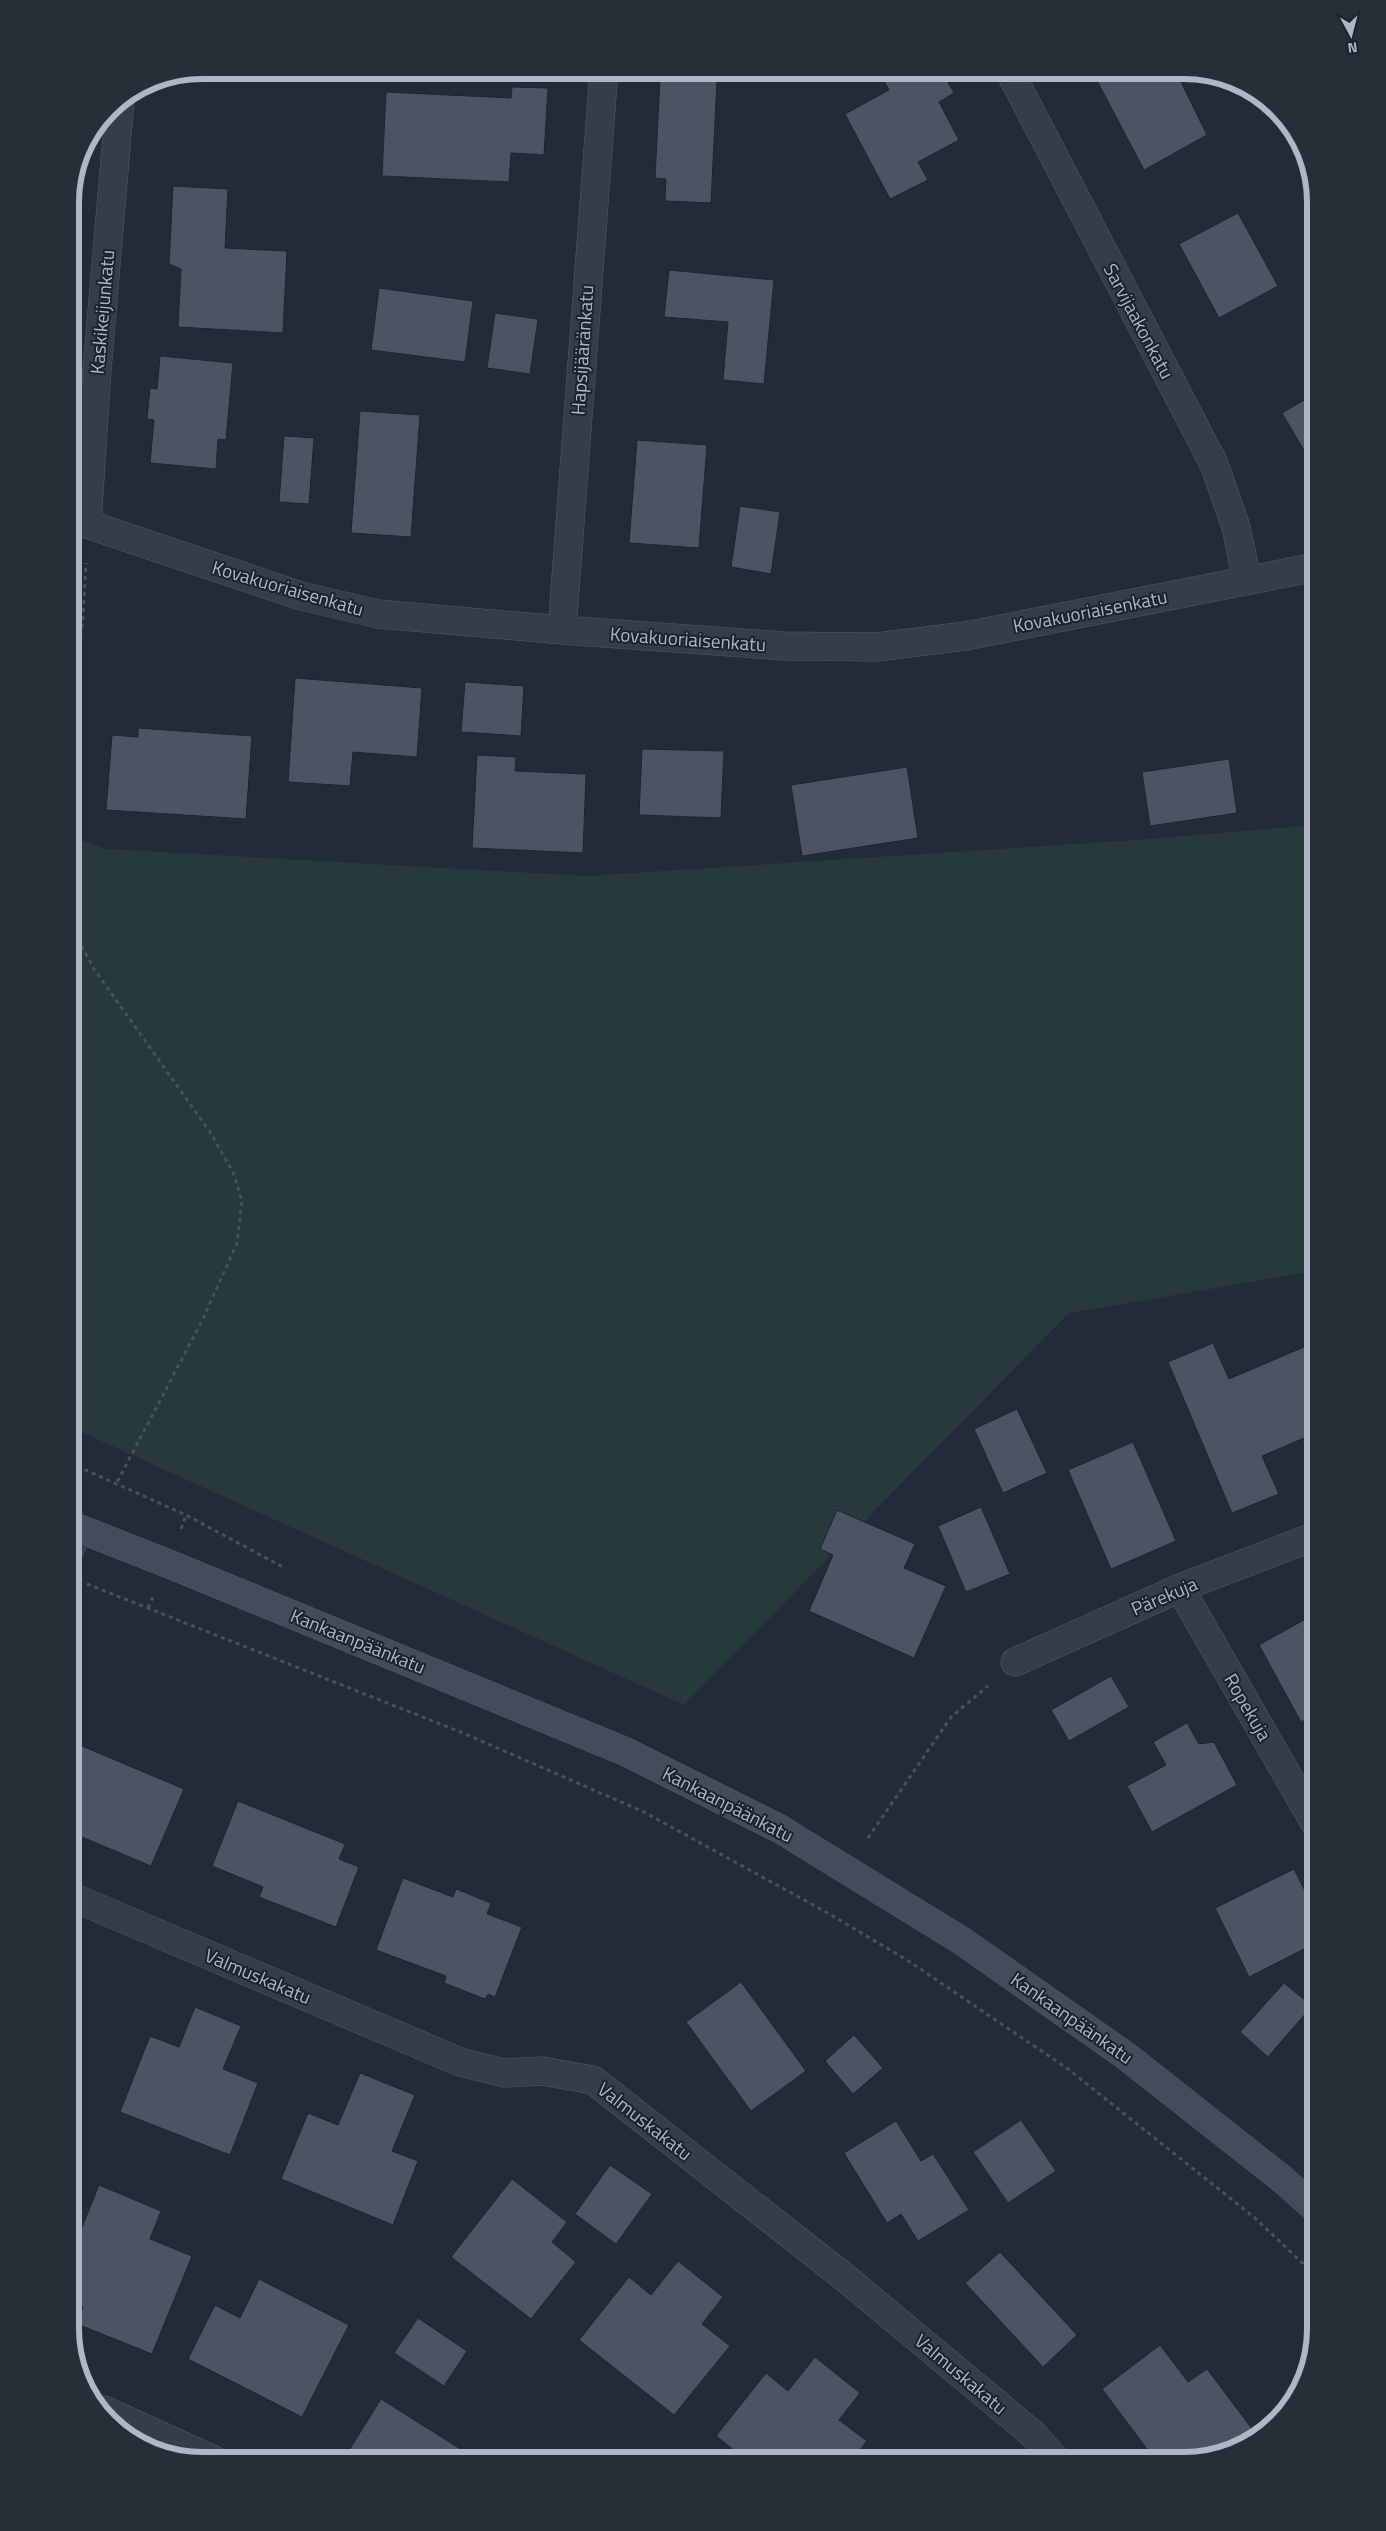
<svg xmlns="http://www.w3.org/2000/svg" width="1386" height="2531" font-family="'Titillium Web',sans-serif">
  <style>
    .green { fill: #27393a }
    .building { fill: #4b5463; stroke: #1d242f }
    .lines { fill: none; stroke-linecap: round; stroke-linejoin: round }
    .street-casing { stroke: #535a66; stroke-width: 29 }
    .secondary-casing { stroke: #535a66; stroke-width: 29 }
    .path { stroke: #445458; stroke-width: 3; stroke-dasharray: 4 4; stroke-linecap: butt }
    .street { stroke: #363d48; stroke-width: 28 }
    .secondary { stroke: #444c5b; stroke-width: 28 }
    .labels { text-anchor: middle; stroke-width: 4; stroke-linejoin: round; paint-order: stroke }
    .street-label { font-size: 19px; fill: #b0b7c4; stroke: #1b222c }
    .rim { fill: none; stroke: #b0b7c4; stroke-width: 6 }
  </style>
  <rect width="100%" height="100%" fill="#222b37"/>
  <path class="green" d="M 1316,825 L 1316,1271 L 1069,1313 L 684,1705 L 70,1427 L 70,837 L 108,849 L 587,876 L 1136,840 Z"/>
  <path class="building" d="M 878,70 L 941,70 L 954,93 L 939,102 L 959,140 L 918,162 L 928,180 L 890,199 L 845,114 L 889,90 Z
    M 1099,70 L 1175,70 L 1207,135 L 1144,170 L 1093,73 Z
    M 660,78 L 717,81 L 711,203 L 665,201 L 666,179 L 655,178 Z
    M 512,87 L 548,88 L 544,155 L 511,153 L 509,182 L 382,176 L 386,92 L 511,98 Z
    M 173,186 L 228,189 L 225,248 L 287,251 L 283,333 L 178,327 L 181,269 L 169,264 Z
    M 1238,213 L 1278,286 L 1219,318 L 1179,244 Z
    M 669,270 L 774,280 L 764,384 L 723,380 L 728,322 L 664,317 Z
    M 379,288 L 473,301 L 465,362 L 371,350 Z
    M 495,313 L 538,319 L 530,374 L 487,368 Z
    M 160,356 L 233,363 L 226,440 L 218,439 L 216,469 L 150,463 L 154,420 L 147,419 L 150,388 L 157,389 Z
    M 1316,393 L 1316,471 L 1282,413 Z
    M 360,411 L 420,415 L 411,537 L 351,533 Z
    M 284,436 L 314,438 L 309,504 L 279,502 Z
    M 637,440 L 707,445 L 699,548 L 629,543 Z
    M 740,506 L 780,512 L 771,574 L 731,567 Z
    M 295,678 L 422,688 L 417,757 L 353,752 L 350,786 L 288,782 Z
    M 465,682 L 524,686 L 521,736 L 461,732 Z
    M 138,728 L 252,736 L 246,819 L 106,810 L 112,735 L 138,737 Z
    M 642,749 L 724,751 L 721,818 L 639,815 Z
    M 477,755 L 516,757 L 515,771 L 586,774 L 583,853 L 472,848 Z
    M 1229,759 L 1237,813 L 1150,826 L 1142,772 Z
    M 907,767 L 918,838 L 802,856 L 791,785 Z
    M 1213,1343 L 1229,1379 L 1311,1344 L 1316,1355 L 1316,1433 L 1262,1456 L 1279,1494 L 1232,1513 L 1168,1362 Z
    M 1017,1409 L 1047,1473 L 1003,1493 L 974,1429 Z
    M 1133,1442 L 1176,1541 L 1111,1569 L 1068,1470 Z
    M 981,1507 L 1010,1574 L 966,1592 L 938,1526 Z
    M 837,1510 L 915,1544 L 904,1568 L 946,1586 L 914,1658 L 809,1611 L 833,1555 L 820,1549 Z
    M 1311,1616 L 1316,1625 L 1316,1714 L 1301,1722 L 1259,1645 Z
    M 1111,1676 L 1129,1707 L 1069,1741 L 1051,1710 Z
    M 1187,1723 L 1199,1744 L 1214,1742 L 1237,1785 L 1152,1832 L 1127,1786 L 1166,1765 L 1153,1742 Z
    M 70,1741 L 184,1789 L 151,1866 L 70,1832 Z
    M 238,1801 L 345,1844 L 339,1859 L 359,1867 L 336,1927 L 259,1897 L 263,1887 L 212,1866 Z
    M 1294,1869 L 1316,1913 L 1316,1943 L 1249,1977 L 1215,1908 Z
    M 403,1878 L 453,1897 L 456,1889 L 491,1903 L 487,1914 L 522,1927 L 495,1997 L 488,1994 L 485,1999 L 444,1983 L 446,1976 L 376,1950 Z
    M 741,1982 L 806,2071 L 751,2111 L 686,2022 Z
    M 1284,1983 L 1312,2006 L 1268,2057 L 1240,2032 Z
    M 195,2007 L 241,2026 L 223,2069 L 258,2083 L 230,2155 L 120,2112 L 150,2036 L 179,2047 Z
    M 70,2016 L 77,2019 L 70,2035 Z
    M 854,2035 L 883,2068 L 853,2094 L 825,2061 Z
    M 360,2073 L 415,2095 L 392,2151 L 418,2161 L 393,2225 L 281,2179 L 308,2113 L 338,2125 Z
    M 1021,2120 L 1056,2171 L 1008,2203 L 973,2152 Z
    M 896,2121 L 921,2161 L 933,2154 L 969,2210 L 918,2241 L 901,2214 L 887,2223 L 844,2153 Z
    M 610,2165 L 652,2194 L 616,2244 L 575,2214 Z
    M 512,2179 L 567,2222 L 552,2242 L 576,2262 L 531,2319 L 451,2257 Z
    M 99,2185 L 161,2211 L 150,2239 L 192,2256 L 152,2354 L 77,2324 L 83,2307 L 70,2302 L 70,2257 Z
    M 1000,2252 L 1077,2335 L 1043,2367 L 965,2283 Z
    M 678,2261 L 723,2297 L 702,2324 L 730,2346 L 674,2415 L 579,2340 L 629,2277 L 651,2295 Z
    M 259,2279 L 349,2325 L 302,2417 L 188,2359 L 215,2305 L 240,2318 Z
    M 418,2318 L 467,2351 L 444,2386 L 394,2353 Z
    M 1160,2345 L 1188,2382 L 1207,2369 L 1256,2434 L 1235,2451 L 1184,2461 L 1156,2461 L 1102,2389 Z
    M 815,2357 L 860,2393 L 839,2420 L 867,2441 L 851,2461 L 748,2461 L 716,2436 L 766,2373 L 788,2391 Z
    M 381,2399 L 470,2455 L 466,2461 L 361,2461 L 348,2452 Z"/>
  <g class="lines">
    <defs>
      <path id="street" d="M 1009,70 L 1214,464 L 1236,527 L 1247,580
        M 70,515 L 87,524 L 301,596 L 378,614 L 562,630 L 784,646 L 877,647 L 966,636 L 1316,567
        M 87,524 L 97,370 L 120,101
        M 562,630 L 604,70
        M 70,1549 L 79,1529
        M 1180,1588 L 1316,1825
        M 1015,1662 L 1180,1588 L 1316,1536
        M 70,1896 L 460,2062 L 504,2073 L 542,2071 L 593,2080 L 843,2276 L 1034,2435 L 1057,2461
        M 104,2410 L 216,2461"/>
      <path id="secondary" d="M 70,1525 L 169,1564 L 624,1751 L 780,1829 L 962,1941 L 1126,2056 L 1282,2179 L 1316,2209"/>
    </defs>
    <use href="#street" class="street-casing"/>
    <use href="#secondary" class="secondary-casing"/>
    <path class="path" d="M 70,699 L 83,620 L 86,563
      M 70,925 L 94,969 L 210,1132 L 233,1172 L 242,1201 L 237,1243 L 202,1321 L 116,1484
      M 70,1463 L 186,1515 L 283,1567
      M 181,1529 L 186,1515
      M 87,1584 L 463,1733 L 644,1812 L 826,1912 L 907,1960 L 1068,2069 L 1255,2218 L 1316,2276
      M 148,1608 L 153,1597
      M 868,1838 L 951,1717 L 988,1686"/>
    <use href="#street" class="street"/>
    <use href="#secondary" class="secondary"/>
  </g>
  <g class="labels">
    <g class="street-label">
      <text transform="translate(102 312) rotate(-85)" y="7">Kaskikeijunkatu</text>
      <text transform="translate(1139 321) rotate(62)" y="7">Sarvijaakonkatu</text>
      <text transform="translate(582 350) rotate(-86)" y="7">Hapsijääränkatu</text>
      <text transform="translate(288 588) rotate(16)" y="7">Kovakuoriaisenkatu</text>
      <text transform="translate(1090 611) rotate(-11)" y="7">Kovakuoriaisenkatu</text>
      <text transform="translate(688 639) rotate(4)" y="7">Kovakuoriaisenkatu</text>
      <text transform="translate(1164 1596) rotate(-23)" y="7">Pärekuja</text>
      <text transform="translate(358 1641) rotate(22)" y="7">Kankaanpäänkatu</text>
      <text transform="translate(1248 1707) rotate(60)" y="7">Ropekuja</text>
      <text transform="translate(728 1804) rotate(27)" y="7">Kankaanpäänkatu</text>
      <text transform="translate(258 1976) rotate(23)" y="7">Valmuskakatu</text>
      <text transform="translate(1072 2018) rotate(35)" y="7">Kankaanpäänkatu</text>
      <text transform="translate(645 2121) rotate(38)" y="7">Valmuskakatu</text>
      <text transform="translate(961 2374) rotate(40)" y="7">Valmuskakatu</text>
    </g>
  </g>
  <path d="M0 0H1386V2531H0ZM202 79H1184A123 123 0 0 1 1307 202V2329A123 123 0 0 1 1184 2452H202A123 123 0 0 1 79 2329V202A123 123 0 0 1 202 79Z" fill="#272e38" fill-rule="evenodd"/>
  <path class="rim" d="M202 79H1184A123 123 0 0 1 1307 202V2329A123 123 0 0 1 1184 2452H202A123 123 0 0 1 79 2329V202A123 123 0 0 1 202 79Z"/>
  <g transform="translate(1351 35) rotate(173)" stroke="#1b222c" stroke-width="4" paint-order="stroke">
  <path d="M0-4L9 19L0 12L-9 19Z" fill="#b0b7c4"/>
  <text y="-8" font-size="14" font-weight="bold" text-anchor="middle" fill="#b0b7c4">N</text>
  </g>
</svg>
